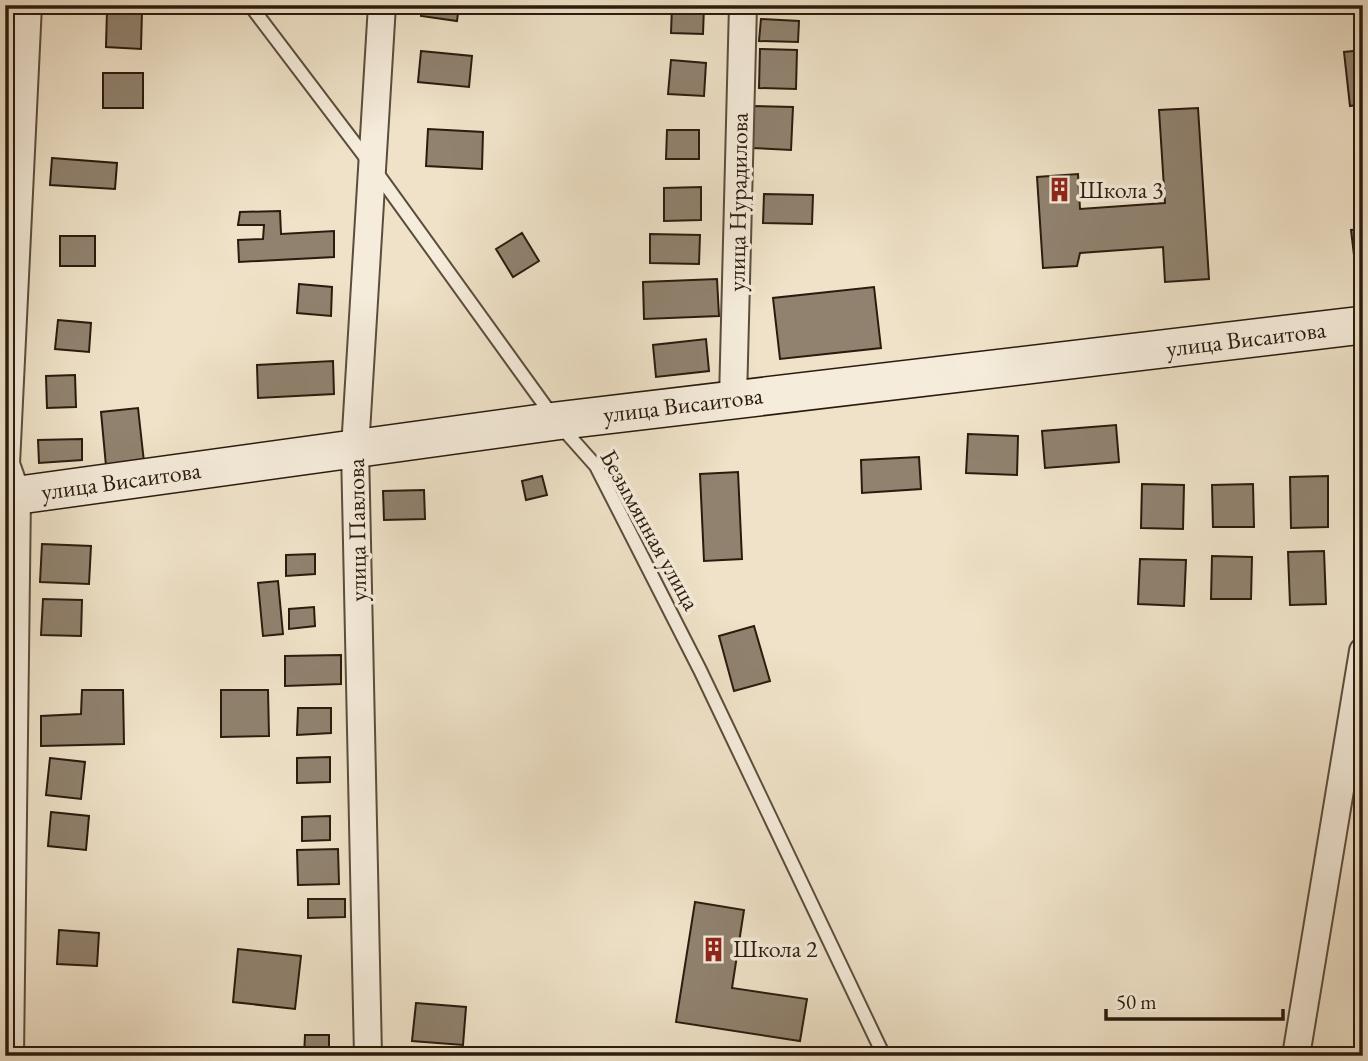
<svg xmlns="http://www.w3.org/2000/svg" width="1368" height="1061" font-family="'EB Garamond',serif">
  <style>
    .building { fill: #90826f; stroke: #2a1b0e; stroke-width: 2 }
    .lines { fill: none; stroke-linecap: round; stroke-linejoin: round }
    .lane-casing { stroke: #5b4d3c; stroke-width: 16 }
    .street-casing { stroke: #5b4d3c; stroke-width: 30 }
    .secondary-casing { stroke: #2a1b0e; stroke-width: 40 }
    .lane { stroke: #f5ecdb; stroke-width: 12 }
    .street { stroke: #f5ecdb; stroke-width: 26 }
    .secondary { stroke: #f5ecdb; stroke-width: 37 }
    .labels { text-anchor: middle; stroke-width: 7; stroke-linejoin: round; paint-order: stroke }
    .poi-label { font-size: 24px; fill: #2a1b0e; stroke: #f5ecdb; text-anchor: start }
    .street-label { font-size: 24px; fill: #2a1b0e; stroke: #f5ecdb }
  </style>
  <rect width="100%" height="100%" fill="#efe2c8"/>
  <filter id="stains"><feTurbulence type="fractalNoise" baseFrequency=".00286" numOctaves="4"/><feColorMatrix values="0 0 0 0 .2 0 0 0 0 .09 0 0 0 0 .02 0 0 0 .5 -.17"/></filter>
  <radialGradient id="worn" r=".72"><stop offset=".6" stop-color="#630" stop-opacity="0"/><stop offset="1" stop-color="#630" stop-opacity=".3"/></radialGradient>
  <path class="building" d="M 422,5 L 459,5 L 457,21 L 421,16 Z
    M 672,6 L 704,6 L 703,34 L 671,33 Z
    M 107,9 L 142,11 L 141,49 L 106,47 Z
    M 761,19 L 799,21 L 798,42 L 759,41 Z
    M 760,49 L 797,50 L 796,89 L 759,88 Z
    M 1363,50 L 1363,104 L 1350,106 L 1344,52 Z
    M 421,51 L 472,56 L 469,87 L 418,82 Z
    M 671,60 L 706,63 L 704,96 L 668,94 Z
    M 103,73 L 143,73 L 143,108 L 103,108 Z
    M 753,106 L 793,107 L 791,150 L 752,148 Z
    M 1198,108 L 1209,279 L 1165,282 L 1163,247 L 1080,253 L 1077,266 L 1043,268 L 1037,177 L 1078,174 L 1080,209 L 1165,203 L 1159,110 Z
    M 428,129 L 483,132 L 482,169 L 426,166 Z
    M 667,130 L 699,130 L 699,159 L 666,159 Z
    M 52,158 L 117,163 L 115,189 L 50,185 Z
    M 701,187 L 701,220 L 664,221 L 664,188 Z
    M 764,194 L 813,195 L 812,224 L 763,223 Z
    M 280,211 L 281,234 L 334,231 L 334,257 L 239,262 L 238,240 L 263,239 L 264,225 L 238,225 L 240,212 Z
    M 1363,229 L 1363,279 L 1357,280 L 1351,230 Z
    M 522,233 L 539,261 L 513,277 L 496,249 Z
    M 650,234 L 700,235 L 699,264 L 650,263 Z
    M 60,236 L 95,236 L 95,266 L 60,266 Z
    M 717,279 L 719,316 L 644,319 L 643,282 Z
    M 299,284 L 332,287 L 331,316 L 297,313 Z
    M 874,287 L 881,348 L 780,359 L 773,298 Z
    M 58,320 L 91,323 L 89,352 L 55,349 Z
    M 706,339 L 709,371 L 656,377 L 653,345 Z
    M 333,361 L 334,394 L 258,398 L 257,365 Z
    M 75,375 L 76,407 L 47,408 L 46,376 Z
    M 138,408 L 144,462 L 106,466 L 101,412 Z
    M 1116,425 L 1119,462 L 1045,468 L 1042,431 Z
    M 968,434 L 1018,436 L 1017,475 L 966,473 Z
    M 82,439 L 82,460 L 39,463 L 38,440 Z
    M 919,457 L 921,489 L 862,493 L 861,460 Z
    M 738,472 L 742,559 L 704,561 L 700,474 Z
    M 542,476 L 547,495 L 526,500 L 522,481 Z
    M 1328,476 L 1328,527 L 1291,528 L 1290,477 Z
    M 1142,484 L 1184,485 L 1183,529 L 1141,528 Z
    M 1253,484 L 1254,527 L 1213,527 L 1212,485 Z
    M 424,490 L 425,519 L 384,520 L 383,491 Z
    M 42,544 L 91,546 L 89,584 L 40,582 Z
    M 1324,551 L 1326,604 L 1290,605 L 1288,552 Z
    M 315,554 L 315,574 L 286,576 L 286,555 Z
    M 1212,556 L 1252,557 L 1251,599 L 1211,599 Z
    M 1140,559 L 1186,560 L 1184,606 L 1138,604 Z
    M 278,581 L 283,634 L 263,636 L 258,583 Z
    M 43,599 L 82,600 L 81,636 L 41,635 Z
    M 314,607 L 315,626 L 289,629 L 289,609 Z
    M 754,626 L 770,681 L 734,691 L 719,636 Z
    M 341,655 L 341,684 L 285,686 L 285,656 Z
    M 82,690 L 123,690 L 124,744 L 41,746 L 41,716 L 81,714 Z
    M 221,690 L 268,690 L 269,736 L 221,737 Z
    M 298,708 L 331,708 L 331,733 L 297,735 Z
    M 330,757 L 330,782 L 297,783 L 297,758 Z
    M 50,758 L 85,762 L 81,799 L 46,795 Z
    M 51,812 L 89,816 L 86,850 L 48,846 Z
    M 330,816 L 330,840 L 302,841 L 302,817 Z
    M 338,849 L 339,884 L 298,885 L 297,850 Z
    M 308,899 L 345,899 L 345,917 L 308,918 Z
    M 695,902 L 744,910 L 732,988 L 807,999 L 800,1041 L 676,1022 Z
    M 59,930 L 99,933 L 97,966 L 57,964 Z
    M 238,949 L 301,956 L 295,1009 L 233,1002 Z
    M 416,1003 L 466,1007 L 463,1045 L 412,1041 Z
    M 305,1035 L 329,1035 L 329,1056 L 304,1056 Z"/>
  <g class="lines">
    <defs>
      <path id="lane" d="M 250,5 L 372,166 L 556,421 L 596,466 L 700,670 L 884,1056"/>
      <path id="street" d="M 733,399 L 743,5
        M 10,1056 L 17,495 L 6,464 L 28,5
        M 368,1056 L 355,449 L 382,5
        M 1296,1056 L 1363,651"/>
      <path id="secondary" d="M 5,497 L 556,421 L 1363,325"/>
    </defs>
    <use href="#lane" class="lane-casing"/>
    <use href="#street" class="street-casing"/>
    <use href="#secondary" class="secondary-casing"/>
    <use href="#lane" class="lane"/>
    <use href="#street" class="street"/>
    <use href="#secondary" class="secondary"/>
  </g>
  <defs>
    <symbol id="building-bare" viewBox="-9 -9 18 18"><path d="M-4-6H4V6H1V3H-1V6H-4ZM-2.5-4.3h1.7v1.8h-1.7ZM.8-4.3h1.7v1.8H.8ZM-2.5-1h1.7V.8h-1.7ZM.8-1h1.7V.8H.8Z" fill="#8f2418" stroke="#f5ecdb" stroke-width="2.5" paint-order="stroke"/></symbol>
  </defs>
  <g fill-rule="evenodd">
    <use href="#building-bare" x="1042" y="172" width="35" height="35"/>
    <use href="#building-bare" x="696" y="932" width="35" height="35"/>
  </g>
  <g class="labels">
    <g class="poi-label">
      <text x="1079" y="198">Школа 3</text>
      <text x="733" y="957">Школа 2</text>
    </g>
    <g class="street-label">
      <text transform="translate(738 202) rotate(-89)" y="8">улица Нурадилова</text>
      <text transform="translate(1246 339) rotate(-7)" y="8">улица Висаитова</text>
      <text transform="translate(683 405) rotate(-7)" y="8">улица Висаитова</text>
      <text transform="translate(121 481) rotate(-8)" y="8">улица Висаитова</text>
      <text transform="translate(357 530) rotate(-91)" y="8">улица Павлова</text>
      <text transform="translate(650 530) rotate(61)" y="8">Безымянная улица</text>
    </g>
  </g>
  <rect width="1368" height="1061" fill="none" stroke="#efe2c8" stroke-width="28"/>
  <rect x="7" y="7" width="1354" height="1047" fill="none" stroke="#2a1b0e" stroke-width="3.5"/>
  <rect x="14" y="14" width="1340" height="1033" fill="none" stroke="#2a1b0e" stroke-width="2"/>
  <path d="M1106 1009v10h177v-10" fill="none" stroke="#2a1b0e" stroke-width="3.5"/>
  <text x="1116" y="1009" font-size="21" fill="#2a1b0e" stroke="#f5ecdb" stroke-width="5" paint-order="stroke">50 m</text>
  <rect width="100%" height="100%" filter="url(#stains)"/>
  <rect width="100%" height="100%" fill="url(#worn)"/>
</svg>
